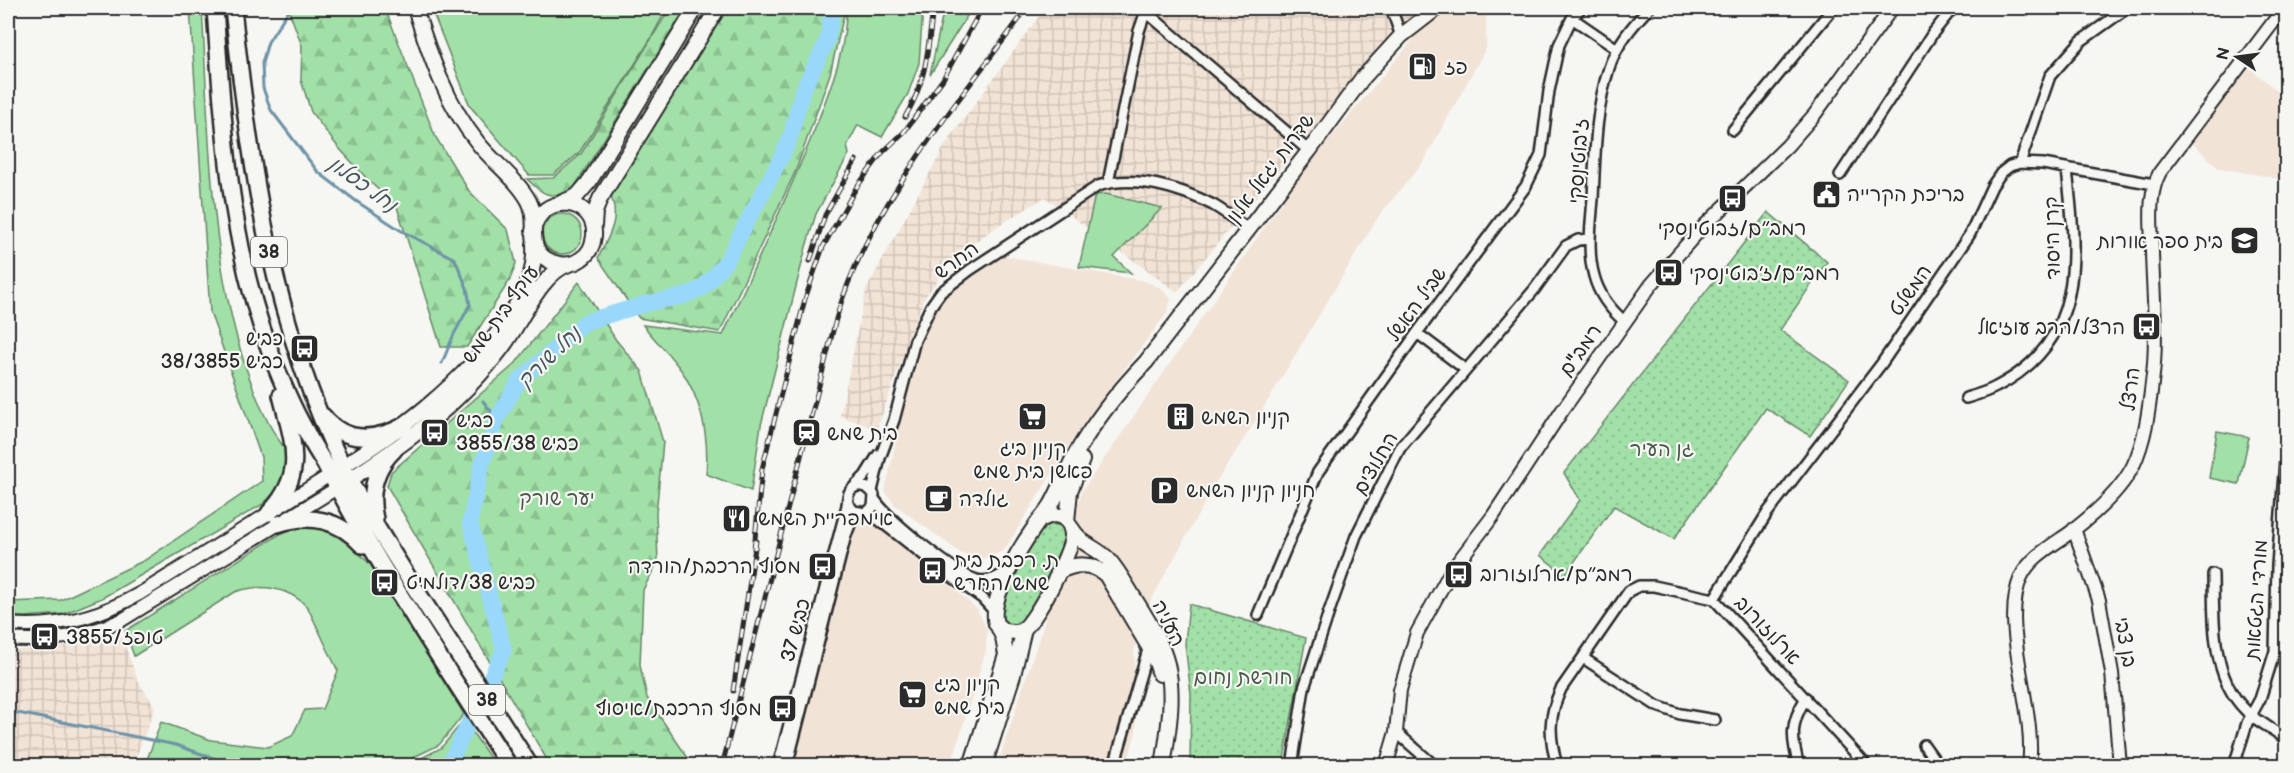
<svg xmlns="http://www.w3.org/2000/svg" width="2294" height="773" font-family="'Balsamiq Sans','Playpen Sans Hebrew',sans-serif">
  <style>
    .built { fill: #f2e3d7 }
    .industrial { fill: url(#industrial-grid) }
    .grass { fill: #a1e0a7; stroke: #668669; stroke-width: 1.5 }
    .forest { fill: url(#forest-firs); stroke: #668669; stroke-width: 1.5 }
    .park { fill: url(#park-dots); stroke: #668669; stroke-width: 1.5 }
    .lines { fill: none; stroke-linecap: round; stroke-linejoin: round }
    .stream { stroke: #6d93a7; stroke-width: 3 }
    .river { stroke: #99d8fa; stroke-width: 16 }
    .minor-casing { stroke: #2b2b2b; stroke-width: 14 }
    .tertiary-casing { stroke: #2b2b2b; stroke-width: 16 }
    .secondary-casing { stroke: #2b2b2b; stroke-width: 18 }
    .trunk-casing { stroke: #2b2b2b; stroke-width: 20 }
    .minor { stroke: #f6f6f2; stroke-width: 9 }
    .tertiary { stroke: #f6f6f2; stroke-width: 12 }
    .secondary { stroke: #f6f6f2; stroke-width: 14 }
    .trunk { stroke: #f6f6f2; stroke-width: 15 }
    .rail-casing { stroke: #2b2b2b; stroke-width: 5 }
    .rail { stroke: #f6f6f2; stroke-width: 3; stroke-dasharray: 9; stroke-linecap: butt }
    .labels { text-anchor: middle; stroke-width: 4.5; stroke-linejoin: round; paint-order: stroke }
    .shield { fill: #f6f6f2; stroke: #686867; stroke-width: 1.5 }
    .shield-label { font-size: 18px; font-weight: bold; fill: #2b2b2b }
    .poi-label { font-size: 20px; fill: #2b2b2b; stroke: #f6f6f2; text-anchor: start }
    .street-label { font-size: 20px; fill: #2b2b2b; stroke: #f6f6f2 }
    .park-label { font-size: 20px; fill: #48584a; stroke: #f6f6f2 }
    .water-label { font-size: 21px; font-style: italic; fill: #46565f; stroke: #f6f6f2 }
  </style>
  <defs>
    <pattern id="industrial-grid" width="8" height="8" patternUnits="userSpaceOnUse" patternTransform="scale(1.5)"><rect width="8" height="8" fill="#f2e3d7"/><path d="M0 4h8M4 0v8" fill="none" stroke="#d0c3b9"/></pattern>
    <pattern id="forest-firs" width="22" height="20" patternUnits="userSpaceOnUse" patternTransform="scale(1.5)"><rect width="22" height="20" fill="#a1e0a7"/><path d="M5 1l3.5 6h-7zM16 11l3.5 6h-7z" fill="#8bc090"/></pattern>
    <pattern id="park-dots" width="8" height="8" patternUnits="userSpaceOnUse" patternTransform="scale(1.5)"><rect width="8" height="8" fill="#a1e0a7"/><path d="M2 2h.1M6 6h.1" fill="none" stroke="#8bc090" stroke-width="1.8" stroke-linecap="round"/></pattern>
  </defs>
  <rect width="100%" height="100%" fill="#f6f6f2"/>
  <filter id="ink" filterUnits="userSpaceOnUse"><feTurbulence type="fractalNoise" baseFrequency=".0167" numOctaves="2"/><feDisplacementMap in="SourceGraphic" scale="12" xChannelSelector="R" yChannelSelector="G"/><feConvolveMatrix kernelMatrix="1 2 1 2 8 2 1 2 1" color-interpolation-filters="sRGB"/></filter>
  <g filter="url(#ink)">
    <path class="built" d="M 1452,8 L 1486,8 L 1486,48 L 1424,161 L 1378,217 L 1258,417 L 1216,482 L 1148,606 L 1134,651 L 1136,732 L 1127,765 L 997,766 L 1046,617 L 1082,491 L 1304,170 L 1421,30 Z
      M 2248,67 L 2286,98 L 2286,180 L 2219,168 L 2191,142 Z
      M 1000,255 L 1144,281 L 1161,288 L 1171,299 L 1167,313 L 1080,428 L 1005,549 L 995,555 L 982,559 L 962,554 L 894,504 L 885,491 L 909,382 L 919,349 L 931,318 L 948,291 L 971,273 Z
      M 869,520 L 880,524 L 977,609 L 987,630 L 986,650 L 951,765 L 793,766 L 849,529 L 857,521 Z"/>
    <path class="industrial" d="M 1045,8 L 1428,8 L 1393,33 L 1177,292 L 1045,197 L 993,229 L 954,258 L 923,300 L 877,429 L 840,416 L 866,290 L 945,145 Z
      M 121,635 L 138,681 L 155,707 L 133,765 L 8,765 L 8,651 L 60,647 Z"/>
    <path class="grass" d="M 190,8 L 202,8 C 210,140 208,299 267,420 C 273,433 282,444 289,455 C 285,477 280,489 263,504 L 102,598 L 63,614 L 24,617 L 8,616 L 8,602 L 61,600 L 145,560 L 262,481 L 261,457 L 210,312 Z
      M 431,8 L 667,8 L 650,40 L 579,153 L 553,175 L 529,175 L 470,106 Z
      M 846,8 L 923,8 L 919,63 L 908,94 L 882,137 L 858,125 L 847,146 L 849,154 L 816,214 L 806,247 L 761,425 L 751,491 L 706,474 C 709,439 703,406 685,376 C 674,358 656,342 643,325 L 723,335 C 755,266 788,197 816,126 C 830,89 847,48 846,8 Z
      M 944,8 L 972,8 L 930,75 Z
      M 1106,194 L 1162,208 L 1114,257 L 1131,273 L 1079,267 L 1095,195 Z
      M542 234a20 20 0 1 1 40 0a20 20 0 1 1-40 0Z
      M 2217,431 L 2249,437 L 2239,484 L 2209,478 Z
      M 320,526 L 336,531 L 371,565 L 464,714 L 439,745 L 416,756 L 402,765 L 145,765 L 161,722 L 211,740 L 268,747 L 292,736 L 305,710 L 322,709 L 338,671 L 308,608 C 290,587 260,583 235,592 L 134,656 L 125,631 L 280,534 L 294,528 Z
      M 464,720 L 495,765 L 408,765 L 441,748 Z"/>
    <path class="forest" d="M 288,8 L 385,8 L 435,136 L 469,191 L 508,230 L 516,263 L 510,280 L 467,347 L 441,347 L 397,207 L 370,182 L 338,147 L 311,112 L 301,80 L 302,46 Z
      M 670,8 L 686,8 L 572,191 C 549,199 543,195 527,179 L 553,178 L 581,154 Z
      M 723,8 L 844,8 L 844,14 L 830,74 L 796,170 L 720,332 L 639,318 L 598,258 C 609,237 622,216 609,193 Z
      M 579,282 L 616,340 L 642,371 L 663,442 L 656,514 L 658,561 L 643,590 L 640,665 L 647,698 L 688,758 L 687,765 L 550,765 L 387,486 L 391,472 L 515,364 Z"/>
    <path class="park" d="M 1768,212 L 1827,262 L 1780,330 L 1849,380 L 1810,436 L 1766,408 L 1674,539 L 1614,506 L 1565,575 L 1540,555 L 1580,500 L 1564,473 Z
      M 1051,524 L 1062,526 C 1077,545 1032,612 1016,626 L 1007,626 L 1001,619 C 1002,599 1031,530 1051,524 Z
      M 1189,604 L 1306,638 L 1283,764 L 1190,765 L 1191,694 L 1185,644 Z"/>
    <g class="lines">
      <path class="stream" d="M 290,8 L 268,42 L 262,63 L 263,88 L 271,110 L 318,172 L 356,201 L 400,230 L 455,259 L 467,288 L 470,305 L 454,334 L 442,363
        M 483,401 L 497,419
        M 8,711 L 176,745 L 236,766"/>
      <path class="river" d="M 446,766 L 450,762 L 504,650 L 470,522 L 481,468 L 497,419 L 519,381 L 585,322 L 645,304 L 684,296 L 702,288 L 713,277 L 727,260 L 784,152 L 791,135 L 802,92 L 827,41 L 833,8"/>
      <defs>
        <path id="minor" d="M 1391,8 L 1401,36
          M 1145,11 L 1309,151
          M 1572,18 L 1617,49
          M 1733,130 L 1833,8
          M 2020,163 L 2050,76 L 2081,41 L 2127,8
          M 1840,175 L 1933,33 L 1953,8
          M 1108,183 L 1139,31 L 1147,8
          M 1624,321 C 1610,309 1599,295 1594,276 C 1587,252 1591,224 1593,199 C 1595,155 1595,111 1609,68 C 1616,45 1633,25 1649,8
          M 1417,333 L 1466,370
          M 1966,398 C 1976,395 1987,392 1996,387 C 2086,341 2077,256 2067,170
          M 854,487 L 865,476 L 878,455
          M 872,491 L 880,458 L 894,420 L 915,340 L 931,306 L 941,292 L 970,270 L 1098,186 C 1134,174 1180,188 1213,205 C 1225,212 1237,221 1248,229
          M 875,500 C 888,519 955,574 977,580 C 988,583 998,578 1007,571
          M 866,513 L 875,517 L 948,574 L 982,598 L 994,611
          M 2213,574 C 2214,622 2210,682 2252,716 C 2263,724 2275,731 2286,739
          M 1714,599 L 1768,512 L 1882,363 L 1970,234 L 1992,186 L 2001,173 L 2010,166 L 2020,163 L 2043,164 L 2154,184
          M 1258,615 L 1318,472 L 1417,333 L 1526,186 L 1541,155 L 1549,91 L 1559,45 L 1572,18 L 1581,8
          M 1583,658 L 1657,706 L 1680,714 L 1715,720
          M 1396,732 L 1435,766
          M 1924,745 L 1939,766
          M 778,766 L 846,509 C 848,504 847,498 849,493 C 855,481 869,486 874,495 L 873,507 L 866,513 L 854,511 L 848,504
          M 787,766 L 846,535 L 852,520 L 860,514
          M 1114,766 L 1149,646
          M 1292,766 L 1304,688 L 1330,609 L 1356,536 L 1400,448 L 1534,290 L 1566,246 L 1578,240 L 1590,239
          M 1557,766 C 1549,736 1548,717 1561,689 L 1629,591 L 1639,586 L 1654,586 L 1714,599 L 1867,766
          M 1799,766 C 1791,737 1790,723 1806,698
          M 2234,766 L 2247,723 L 2260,699 L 2275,651 L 2277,565 L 2286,448"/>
        <path id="tertiary" d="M 2074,529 L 2099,600 L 2112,673 L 2120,766
          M 8,624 C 56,629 99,617 141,593 L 330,475
          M 8,639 C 48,643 85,636 122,620 L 337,488
          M 1386,766 L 1396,732 L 1400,690 L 1417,633 L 1451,571 L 1493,516 L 1562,411 L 1651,285 L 1697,233 L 1787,146 L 1815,114 L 1892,8
          M 2029,766 C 2037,709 1999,627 2021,577 C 2030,557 2053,545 2071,532 C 2093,515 2120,492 2133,466 C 2145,441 2149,410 2152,383 C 2158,340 2153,295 2152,252 C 2152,224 2147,196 2160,172 L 2284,8"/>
        <path id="secondary" d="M 415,8 C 430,56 446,103 478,143 C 494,163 517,179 529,201 C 541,223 522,253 555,263 C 564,266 574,264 581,259 C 589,254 593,245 594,236 C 597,197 540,191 533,231
          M 561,203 L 577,196 L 589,182 L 696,8
          M 594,226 L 595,212 L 600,199 L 718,8
          M 335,471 C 401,430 463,385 507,320 C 523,295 536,275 534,244
          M 341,485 C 401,447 457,407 501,349 C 520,325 540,273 569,264
          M 1040,520 C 1048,516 1057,512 1065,519 C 1069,523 1072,530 1072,536 C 1072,551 1035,623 1022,630 C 1017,633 1010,632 1004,631 L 996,624 C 988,599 1021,546 1036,525 C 1041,518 1046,513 1050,507 C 1060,491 1065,473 1074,457 C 1093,423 1119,390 1146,362 L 1309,151 L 1361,80 L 1401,36 L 1437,8
          M 1067,521 L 1070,491 L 1082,460
          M 1070,526 C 1083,547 1093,545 1108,559 C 1118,570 1126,585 1134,598 C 1147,619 1161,640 1167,664 C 1175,696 1168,733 1163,766
          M 1058,572 C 1075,563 1091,562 1106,575 L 1153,654 L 1160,674
          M 971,766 L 1006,655 L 1003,637 L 999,629
          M 984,766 L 1013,675 L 1024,629"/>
        <path id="trunk" d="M 215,8 C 223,122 229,242 270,351 C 280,378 292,407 307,433 C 312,444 319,454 325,464 C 379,569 446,666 509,766
          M 233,8 C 250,169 272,321 344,469 C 361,504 383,537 404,571 C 445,636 489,700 530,766
          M 323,416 C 345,444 375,441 404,426
          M 269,513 C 307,473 293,443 281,395
          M 375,519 C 369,492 374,469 394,450
          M 278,524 C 310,513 340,520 362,545"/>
      </defs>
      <use href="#minor" class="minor-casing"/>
      <use href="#tertiary" class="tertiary-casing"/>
      <use href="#secondary" class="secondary-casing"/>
      <use href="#trunk" class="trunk-casing"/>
      <use href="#minor" class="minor"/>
      <use href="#tertiary" class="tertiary"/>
      <use href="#secondary" class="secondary"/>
      <use href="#trunk" class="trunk"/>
      <defs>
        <path id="rail" d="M 905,117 C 927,81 928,48 933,8
          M 810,261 L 825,215 L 856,160
          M 754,549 L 762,469 L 805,299 L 823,247 L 856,188 L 882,153 L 904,132 L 943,79 L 982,8
          M 733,691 L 756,541
          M 722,766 L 836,319 C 868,208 952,110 1020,18"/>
      </defs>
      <use href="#rail" class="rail-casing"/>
      <use href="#rail" class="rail"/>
    </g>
  </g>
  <defs>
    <symbol id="fuel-square" viewBox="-11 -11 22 22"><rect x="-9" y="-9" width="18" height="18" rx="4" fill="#2b2b2b" stroke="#f6f6f2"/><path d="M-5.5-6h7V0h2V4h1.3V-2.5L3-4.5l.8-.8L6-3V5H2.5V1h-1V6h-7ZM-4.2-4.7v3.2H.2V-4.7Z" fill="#fff"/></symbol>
    <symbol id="civic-square" viewBox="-11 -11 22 22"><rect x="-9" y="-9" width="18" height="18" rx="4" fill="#2b2b2b" stroke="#f6f6f2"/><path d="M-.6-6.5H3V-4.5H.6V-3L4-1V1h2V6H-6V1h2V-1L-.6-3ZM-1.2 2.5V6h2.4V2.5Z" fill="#fff"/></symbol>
    <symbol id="bus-square" viewBox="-11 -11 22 22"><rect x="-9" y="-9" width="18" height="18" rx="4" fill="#2b2b2b" stroke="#f6f6f2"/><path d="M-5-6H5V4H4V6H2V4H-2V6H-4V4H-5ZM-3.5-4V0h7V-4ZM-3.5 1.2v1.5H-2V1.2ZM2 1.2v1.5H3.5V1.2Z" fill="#fff"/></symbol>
    <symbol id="school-square" viewBox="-11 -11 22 22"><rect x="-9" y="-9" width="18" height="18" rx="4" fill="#2b2b2b" stroke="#f6f6f2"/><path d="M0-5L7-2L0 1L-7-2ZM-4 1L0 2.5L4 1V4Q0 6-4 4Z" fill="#fff"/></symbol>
    <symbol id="supermarket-square" viewBox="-11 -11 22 22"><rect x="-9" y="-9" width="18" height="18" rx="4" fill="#2b2b2b" stroke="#f6f6f2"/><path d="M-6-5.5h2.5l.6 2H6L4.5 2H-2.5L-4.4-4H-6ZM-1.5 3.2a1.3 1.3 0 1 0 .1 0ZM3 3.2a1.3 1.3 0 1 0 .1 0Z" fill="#fff"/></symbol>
    <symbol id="building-square" viewBox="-11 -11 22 22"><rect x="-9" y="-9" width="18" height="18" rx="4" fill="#2b2b2b" stroke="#f6f6f2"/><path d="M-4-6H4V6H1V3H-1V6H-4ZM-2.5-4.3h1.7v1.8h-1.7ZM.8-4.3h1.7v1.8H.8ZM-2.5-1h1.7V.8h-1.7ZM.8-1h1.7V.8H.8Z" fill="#fff"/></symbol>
    <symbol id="station-square" viewBox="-11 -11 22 22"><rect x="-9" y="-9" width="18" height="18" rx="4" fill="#2b2b2b" stroke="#f6f6f2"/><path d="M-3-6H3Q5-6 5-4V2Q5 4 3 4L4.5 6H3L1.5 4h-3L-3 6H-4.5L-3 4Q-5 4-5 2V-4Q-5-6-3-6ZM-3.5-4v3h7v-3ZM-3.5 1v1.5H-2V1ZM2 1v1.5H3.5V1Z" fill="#fff"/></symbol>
    <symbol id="parking-square" viewBox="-11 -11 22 22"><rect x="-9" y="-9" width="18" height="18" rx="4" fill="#2b2b2b" stroke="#f6f6f2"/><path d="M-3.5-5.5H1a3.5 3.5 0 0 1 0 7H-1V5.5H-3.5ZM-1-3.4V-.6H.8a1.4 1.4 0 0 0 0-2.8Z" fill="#fff"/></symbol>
    <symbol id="cafe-square" viewBox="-11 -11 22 22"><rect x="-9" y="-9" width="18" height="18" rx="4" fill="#2b2b2b" stroke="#f6f6f2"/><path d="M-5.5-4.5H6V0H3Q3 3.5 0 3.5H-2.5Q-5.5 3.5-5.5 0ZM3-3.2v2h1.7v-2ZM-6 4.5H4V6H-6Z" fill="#fff"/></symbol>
    <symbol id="restaurant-square" viewBox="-11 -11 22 22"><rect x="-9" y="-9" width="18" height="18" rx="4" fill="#2b2b2b" stroke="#f6f6f2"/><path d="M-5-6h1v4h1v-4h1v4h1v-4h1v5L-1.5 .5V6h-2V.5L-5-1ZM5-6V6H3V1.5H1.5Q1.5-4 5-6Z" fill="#fff"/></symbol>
  </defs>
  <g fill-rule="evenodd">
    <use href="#fuel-square" x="1406" y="50" width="33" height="33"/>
    <use href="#civic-square" x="1810" y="178" width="33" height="33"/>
    <use href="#bus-square" x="1716" y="182" width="33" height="33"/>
    <use href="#school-square" x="2228" y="224" width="33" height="33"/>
    <use href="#bus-square" x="1652" y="256" width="33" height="33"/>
    <use href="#bus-square" x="2130" y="310" width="33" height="33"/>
    <use href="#bus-square" x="288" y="332" width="33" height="33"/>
    <use href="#supermarket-square" x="1016" y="400" width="33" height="33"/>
    <use href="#building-square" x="1164" y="400" width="33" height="33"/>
    <use href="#bus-square" x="418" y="416" width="33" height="33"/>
    <use href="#station-square" x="790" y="416" width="33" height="33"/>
    <use href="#parking-square" x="1148" y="474" width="33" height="33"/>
    <use href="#cafe-square" x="922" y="482" width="33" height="33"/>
    <use href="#restaurant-square" x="720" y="502" width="33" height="33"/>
    <use href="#bus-square" x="806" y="550" width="33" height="33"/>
    <use href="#bus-square" x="916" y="554" width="33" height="33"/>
    <use href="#bus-square" x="1442" y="558" width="33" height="33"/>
    <use href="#bus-square" x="368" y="566" width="33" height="33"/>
    <use href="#bus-square" x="28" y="620" width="33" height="33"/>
    <use href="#supermarket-square" x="896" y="678" width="33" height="33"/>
    <use href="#bus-square" x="766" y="692" width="33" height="33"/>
  </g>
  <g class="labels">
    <g class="shield">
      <rect x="251" y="237" width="36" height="30" rx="4.5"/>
      <rect x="469" y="685" width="36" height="30" rx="4.5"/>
    </g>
    <g class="shield-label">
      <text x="269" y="258">38</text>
      <text x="487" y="706">38</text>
    </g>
    <g class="poi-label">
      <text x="1444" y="74">פז</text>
      <text x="1847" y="201">בריכת הקרייה</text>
      <text x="1732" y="235" text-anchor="middle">רמב״ם/זבוטינסקי</text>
      <text x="2223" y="248" text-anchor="end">בית ספר אורות</text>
      <text x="1689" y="280">רמב״ם/ז׳בוטינסקי</text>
      <text x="2125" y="334" text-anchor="end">הרצל/הרב עוזיאל</text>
      <text x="283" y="345" text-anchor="end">כביש<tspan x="283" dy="23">38/כביש 3855</tspan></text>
      <text x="1201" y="424">קניון השמש</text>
      <text x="456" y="427">כביש<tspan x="456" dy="23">3855/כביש 38</tspan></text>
      <text x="827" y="440">בית שמש</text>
      <text x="1033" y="455" text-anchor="middle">קניון ביג<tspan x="1033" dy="23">פאשן בית שמש</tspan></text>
      <text x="1186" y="497">חניון קניון השמש</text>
      <text x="959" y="506">גולדה</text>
      <text x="758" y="525">אימפריית השמש</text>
      <text x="954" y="567">ת. רכבת בית<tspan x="954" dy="23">שמש/החרש</tspan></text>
      <text x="801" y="573" text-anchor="end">מסוף הרכבת/הורדה</text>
      <text x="1480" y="581">רמב״ם/ארלוזורוב</text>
      <text x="406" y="589">כביש 38/דולמיט</text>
      <text x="66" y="644">3855/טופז</text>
      <text x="934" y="691">קניון ביג<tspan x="934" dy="23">בית שמש</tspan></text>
      <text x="762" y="715" text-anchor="end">מסוף הרכבת/איסוף</text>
    </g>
    <g class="street-label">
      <text transform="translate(1578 161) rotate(-86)" y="7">ז'בוטינסקי</text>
      <text transform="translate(1270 168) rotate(-53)" y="7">שדרות יגאל אלון</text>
      <text transform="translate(2052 238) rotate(-91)" y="7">קרן היסוד</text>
      <text transform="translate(956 260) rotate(-36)" y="7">החרש</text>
      <text transform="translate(1910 290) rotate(-55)" y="7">המשלט</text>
      <text transform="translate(1416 304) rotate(-54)" y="7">שביל האשל</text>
      <text transform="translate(500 314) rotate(-54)" y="7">עוקף בית שמש</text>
      <text transform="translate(1580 350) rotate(-55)" y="7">רמב"ם</text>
      <text transform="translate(2130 389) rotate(-83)" y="7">הרצל</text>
      <text transform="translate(1375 463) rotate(-60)" y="7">החלוצים</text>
      <text transform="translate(2256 600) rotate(-86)" y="7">מורדי הגטאות</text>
      <text transform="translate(1169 623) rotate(64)" y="7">העליה</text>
      <text transform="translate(795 630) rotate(-75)" y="7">כביש 37</text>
      <text transform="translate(1768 630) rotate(47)" y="7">ארלוזורוב</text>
      <text transform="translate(2126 642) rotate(80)" y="7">בן צבי</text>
    </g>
    <g class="park-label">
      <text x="1662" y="456">גן העיר</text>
      <text x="557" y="505">יער שורק</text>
      <text x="1243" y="684">חורשת נחום</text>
    </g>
    <g class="water-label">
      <text transform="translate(363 184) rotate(36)" y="7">נחל כסלון</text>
      <text transform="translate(549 357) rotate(-44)" y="7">נחל שורק</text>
    </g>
  </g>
  <rect width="2294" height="773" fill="none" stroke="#f6f6f2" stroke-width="30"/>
  <rect x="15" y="15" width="2264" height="743" fill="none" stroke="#2b2b2b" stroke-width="2" filter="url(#ink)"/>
  <g transform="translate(2237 57) rotate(283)" stroke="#f6f6f2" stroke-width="4.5" paint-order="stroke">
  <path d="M0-4.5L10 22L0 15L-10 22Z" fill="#2b2b2b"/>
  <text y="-9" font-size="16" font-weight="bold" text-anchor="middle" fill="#2b2b2b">N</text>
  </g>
</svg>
